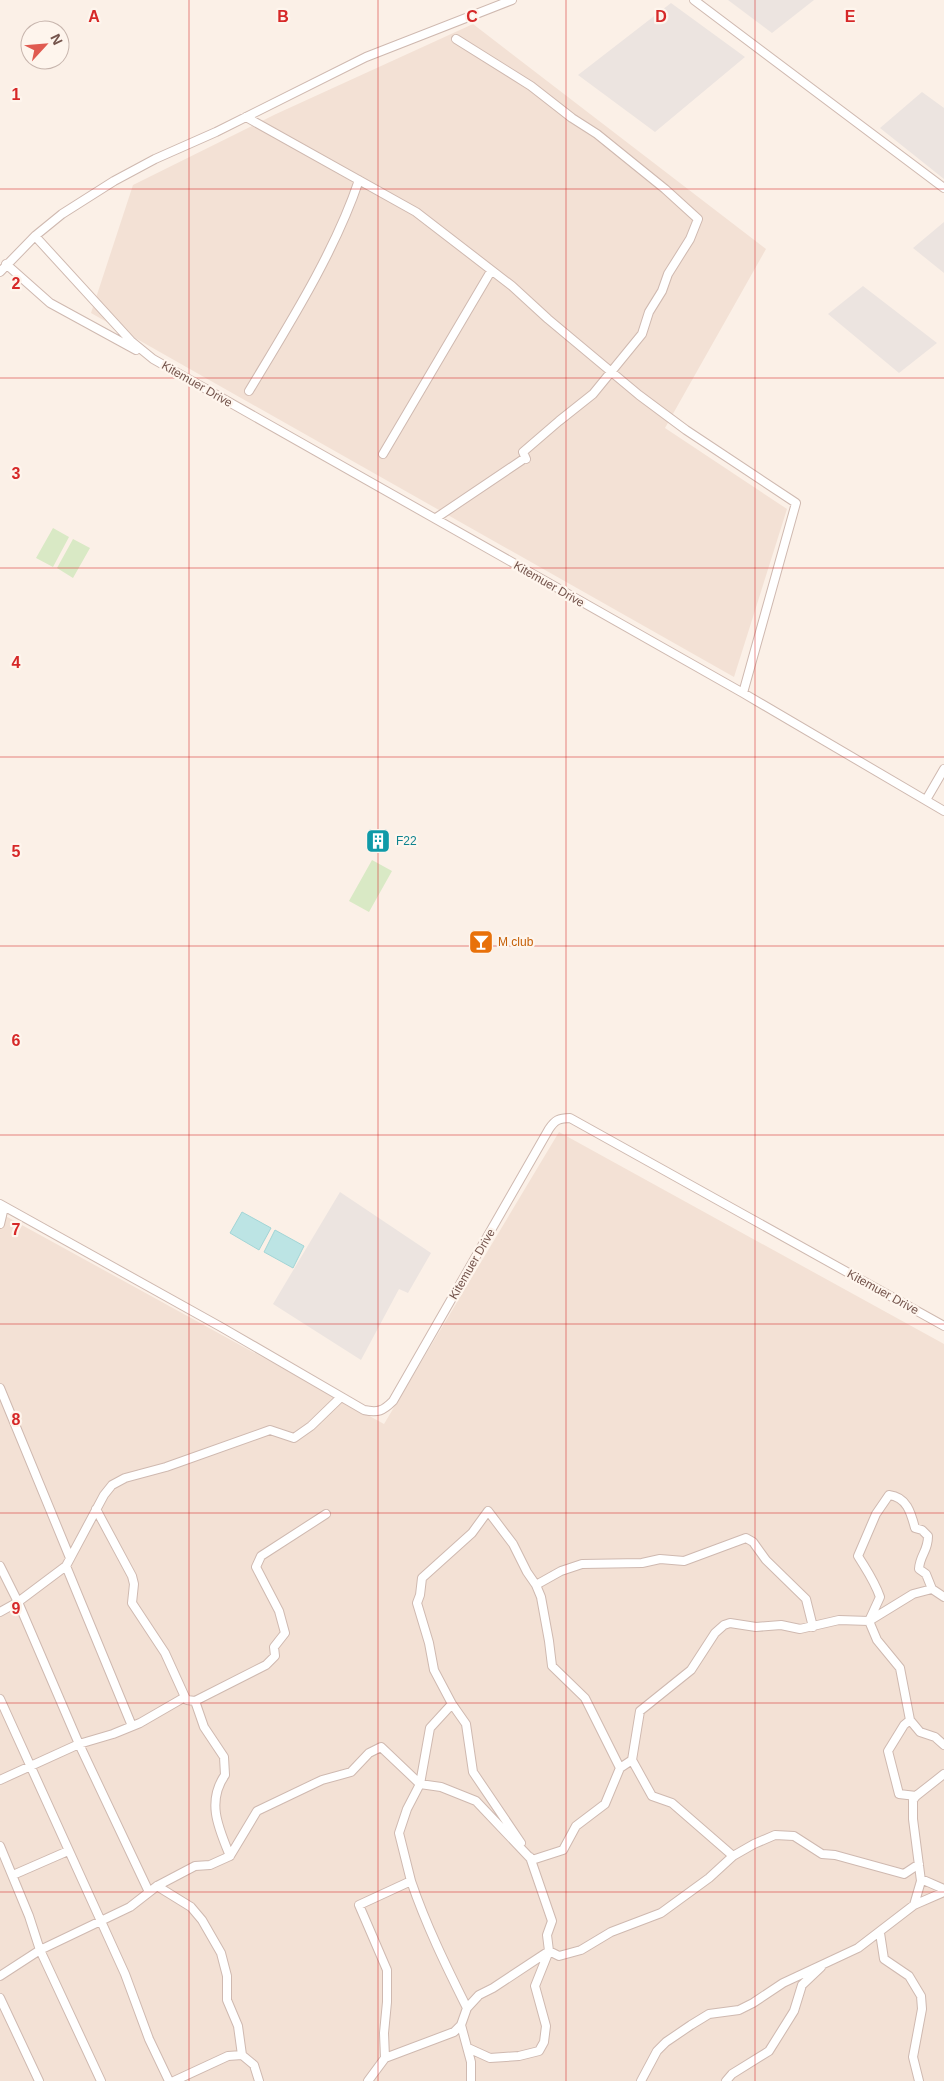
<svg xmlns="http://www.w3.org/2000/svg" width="944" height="2081" font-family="Arial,sans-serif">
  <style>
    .residential { fill: #f3e1d5 }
    .industrial { fill: #ece4e0 }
    .green { fill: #d9e9c5 }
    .water { fill: #bce4e4; stroke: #a2d5d6 }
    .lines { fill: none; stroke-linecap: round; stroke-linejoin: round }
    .street-casing { stroke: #cfb9b0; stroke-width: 10 }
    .street { stroke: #fff; stroke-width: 8 }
    .grid { fill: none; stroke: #d62828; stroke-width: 1; stroke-opacity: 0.55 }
    .labels { text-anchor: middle; stroke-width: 4.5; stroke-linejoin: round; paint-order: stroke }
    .street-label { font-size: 12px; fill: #74544c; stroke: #fef5ed }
    .culture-label { font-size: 12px; fill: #0d838f; stroke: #fef5ed; text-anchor: start }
    .food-label { font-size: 12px; fill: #c56008; stroke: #fef5ed; text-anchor: start }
    .grid-label { font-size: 16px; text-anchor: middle; font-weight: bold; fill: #d62828; stroke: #fef5ed; stroke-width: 4.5; stroke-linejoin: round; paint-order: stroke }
  </style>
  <rect width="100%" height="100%" fill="#fbf0e7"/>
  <path class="residential" d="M 473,24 L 766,249 L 665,428 L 787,509 L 734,677 L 91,313 L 133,185 L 276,114 Z
    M 559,1132 L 944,1344 L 944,2081 L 0,2081 L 0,1213 L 384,1424 Z"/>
  <path class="industrial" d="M 728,0 L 814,0 L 772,33 Z
    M 671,3 L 745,57 L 655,132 L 578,75 Z
    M 922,92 L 944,108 L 944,179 L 880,128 Z
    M 944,222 L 944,273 L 913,248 Z
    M 863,286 L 937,343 L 899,373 L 828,314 Z
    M 340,1192 L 431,1253 L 408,1293 L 399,1289 L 361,1360 L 273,1304 Z"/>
  <path class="green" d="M 53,528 L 69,537 L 53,567 L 36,558 Z
    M 73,539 L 90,548 L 73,578 L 57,568 Z
    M 372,860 L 392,871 L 369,912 L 349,901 Z"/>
  <path class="water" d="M 242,1212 L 271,1228 L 259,1250 L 230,1233 Z
    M 275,1230 L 304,1246 L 293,1268 L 264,1252 Z"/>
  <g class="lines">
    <defs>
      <path id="street" d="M 694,0 L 944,188
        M 456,39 L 531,86 L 572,118 L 597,134 L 665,189 L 698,219 L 690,239 L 668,274 L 662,291 L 649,312 L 642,334 L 593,394 L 559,421 L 523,452 L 526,459
        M 246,117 L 416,212 L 512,286 L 548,319 L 639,395 L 686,430 L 796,503 L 743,693
        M 35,236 L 131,341 L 153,359 L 743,693 L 944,811
        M 6,264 L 50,303 L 136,350
        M 0,272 L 35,236 L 62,214 L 114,181 L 155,159 L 216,132 L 366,57 L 512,0
        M 249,391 C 288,326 335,252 359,180
        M 383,454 L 491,271
        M 436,518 L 525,458
        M 926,800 L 944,769
        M 0,1204 L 221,1327 L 364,1410 C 378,1413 383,1411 393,1401 L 549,1129 C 555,1120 559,1118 570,1118 L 944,1326
        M 0,1224 L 4,1207
        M 0,1388 L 70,1558
        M 96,1509 L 132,1576 L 134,1584 L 132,1603 L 165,1653 L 185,1697
        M 0,1566 L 18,1602 L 0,1612
        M 66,1566 L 132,1726
        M 536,1585 L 561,1571 L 582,1564 L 642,1563 L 660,1559 L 684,1561 L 746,1538 L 753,1542 L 766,1560 L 806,1599 L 813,1627
        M 944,1597 L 932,1589 L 926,1574 L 919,1569 C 920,1554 928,1552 928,1536 L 922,1530 L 915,1528 C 911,1513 907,1497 889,1495 L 876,1514 L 858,1556 C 867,1571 874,1580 880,1597 L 869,1621 L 877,1640 L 900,1668 L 910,1720 L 920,1732 L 935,1737 L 944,1745
        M 0,1699 L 125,1974 L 149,2039 L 169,2081
        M 195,1701 L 204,1727 L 224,1757 L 225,1775 C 206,1802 219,1829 230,1856
        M 452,1704 L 466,1724 L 473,1772 L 521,1843
        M 910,1720 L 904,1725 L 888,1751 L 899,1794 L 916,1796
        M 0,1780 L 79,1744 L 113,1734 L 140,1723 L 185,1697 L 187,1700 L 195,1701 L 266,1665 L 275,1656 L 274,1647 L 285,1633 L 279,1611 L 256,1567 L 261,1556 L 326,1514
        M 0,1846 L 29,1916 L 40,1950 L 101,2081
        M 733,1856 L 672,1803 L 652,1796 L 632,1760 L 640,1711 L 691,1670 L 715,1633 L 724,1625 L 730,1623 L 756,1627 L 781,1625 L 800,1629 L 839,1620 L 869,1621 L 913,1594 L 932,1589
        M 532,1860 L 563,1850 L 576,1826 L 605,1804 L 620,1768 L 632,1760
        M 13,1875 L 68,1851
        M 921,1879 L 944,1889
        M 411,1881 C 426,1925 446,1966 467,2008
        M 157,1886 L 191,1907 L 202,1920 L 221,1953 L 227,1976 L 227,2000 L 238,2026 L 242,2055
        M 149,1892 L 79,1744 L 18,1602 L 66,1566 L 104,1495 L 112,1485 L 125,1478 L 166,1467 L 270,1430 L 294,1438 L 311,1426 L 341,1397
        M 914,1905 L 944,1892
        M 880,1933 L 884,1959 L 909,1976 L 921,1996 L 922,2009 L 913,2057 L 919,2081
        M 0,1976 L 40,1950 L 130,1907 L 157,1886 L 195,1866 L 210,1865 L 230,1856 L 257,1811 L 322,1780 L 351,1772 L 369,1753 L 381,1747 L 420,1784 L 441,1787 L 476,1801 L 532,1860
        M 0,1998 L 39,2081
        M 461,2025 L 471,2062 L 471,2081
        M 468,2048 L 490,2058 L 519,2056 L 539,2051 L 544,2042 L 546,2026 L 535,1986 L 549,1951 L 547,1935 L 552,1921 L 530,1857
        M 385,2058 L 384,2033 L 387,2002 L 387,1970 L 359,1905 L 411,1881 L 399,1833 L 407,1809 L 420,1784 L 430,1728 L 452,1704 L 434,1670 L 429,1643 L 417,1603 L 420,1595 L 422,1578 L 472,1533 L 488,1511 L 513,1544 L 527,1572 L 536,1585 L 541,1597 L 549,1641 L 552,1666 L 585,1698 L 620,1768
        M 174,2081 L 228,2056 L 242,2055 L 254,2065 L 259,2081
        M 368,2081 L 385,2058 L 454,2032 L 461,2025 L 467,2008 L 479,1995 L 493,1988 L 549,1951 L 559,1956 L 581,1950 L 611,1932 L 661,1913 L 709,1878 L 733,1856 L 754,1844 L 775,1835 L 794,1836 L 822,1854 L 835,1855 L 904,1874 L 919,1864
        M 641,2081 L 657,2051 L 666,2042 L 691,2025 L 709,2014 L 739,2010 L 753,2003 L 783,1983 L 858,1948 L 914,1905 L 921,1881 L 913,1819 L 913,1800 L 916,1796 L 944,1774
        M 726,2081 L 732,2074 L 769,2051 L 794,2011 L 802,1985 L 821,1967"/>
    </defs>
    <use href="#street" class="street-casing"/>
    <use href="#street" class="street"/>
  </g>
  <path class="grid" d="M 189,0 L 189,2081M 378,0 L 378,2081M 566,0 L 566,2081M 755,0 L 755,2081M 0,189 L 944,189M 0,378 L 944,378M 0,568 L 944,568M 0,757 L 944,757M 0,946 L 944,946M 0,1135 L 944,1135M 0,1324 L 944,1324M 0,1513 L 944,1513M 0,1703 L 944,1703M 0,1892 L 944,1892"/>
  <defs>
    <symbol id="building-square" viewBox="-11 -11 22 22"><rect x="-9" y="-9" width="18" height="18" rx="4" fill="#0f9aa8" stroke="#fef5ed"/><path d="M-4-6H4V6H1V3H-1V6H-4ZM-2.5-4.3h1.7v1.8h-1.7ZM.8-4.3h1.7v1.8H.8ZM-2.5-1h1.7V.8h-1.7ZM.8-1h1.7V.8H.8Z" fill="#fff"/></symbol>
    <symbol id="bar-square" viewBox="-11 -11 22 22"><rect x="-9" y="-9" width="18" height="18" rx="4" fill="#e8710a" stroke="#fef5ed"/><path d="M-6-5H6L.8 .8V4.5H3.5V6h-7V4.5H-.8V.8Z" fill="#fff"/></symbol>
  </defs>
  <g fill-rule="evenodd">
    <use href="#building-square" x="364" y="827" width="28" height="28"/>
    <use href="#bar-square" x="467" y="928" width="28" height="28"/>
  </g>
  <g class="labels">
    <g class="street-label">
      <text transform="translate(197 384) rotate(30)" y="4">Kitemuer Drive</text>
      <text transform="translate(549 584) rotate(30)" y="4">Kitemuer Drive</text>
      <text transform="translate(472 1264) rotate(-60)" y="4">Kitemuer Drive</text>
      <text transform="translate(883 1292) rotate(29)" y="4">Kitemuer Drive</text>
    </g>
    <g class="culture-label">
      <text x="396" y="845">F22</text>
    </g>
    <g class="food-label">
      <text x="498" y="946">M club</text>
    </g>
  </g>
  <g class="grid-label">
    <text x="94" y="22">A</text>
    <text x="283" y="22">B</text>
    <text x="472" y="22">C</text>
    <text x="661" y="22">D</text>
    <text x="850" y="22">E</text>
    <text x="16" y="100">1</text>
    <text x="16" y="289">2</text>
    <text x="16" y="479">3</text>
    <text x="16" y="668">4</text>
    <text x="16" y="857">5</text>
    <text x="16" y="1046">6</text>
    <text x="16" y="1235">7</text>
    <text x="16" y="1425">8</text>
    <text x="16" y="1614">9</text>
  </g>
  <g transform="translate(45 45) rotate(64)"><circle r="24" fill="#fef5ed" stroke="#c7b5ad"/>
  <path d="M0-4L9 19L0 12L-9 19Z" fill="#e05b51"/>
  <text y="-8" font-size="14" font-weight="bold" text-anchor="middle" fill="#74544c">N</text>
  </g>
</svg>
